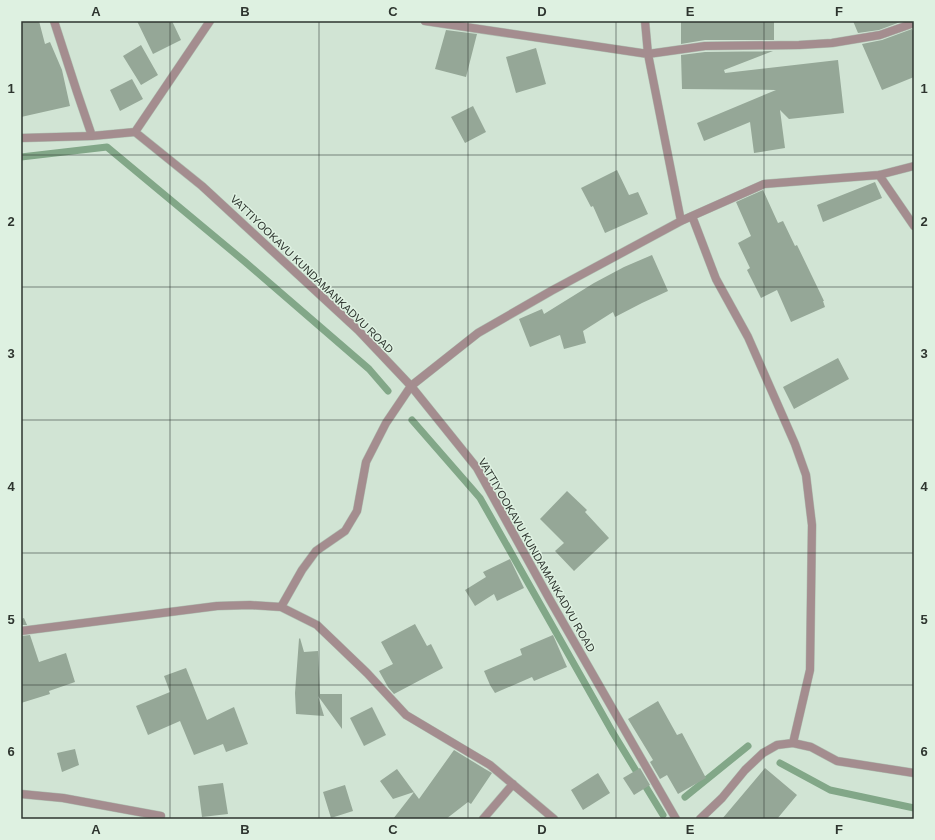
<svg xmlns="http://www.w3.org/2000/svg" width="935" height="840" font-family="Arial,sans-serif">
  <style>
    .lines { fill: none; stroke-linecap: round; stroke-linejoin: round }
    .stream { stroke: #82a788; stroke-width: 7 }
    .building { fill: #95a797 }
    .minor-casing { stroke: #b0c1b3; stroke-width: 9 }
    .minor { stroke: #a48d8f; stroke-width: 8 }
    .grid { fill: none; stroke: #2e352f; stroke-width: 1; stroke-opacity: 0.55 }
    .labels { text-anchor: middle; stroke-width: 3; stroke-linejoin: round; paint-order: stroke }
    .street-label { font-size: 11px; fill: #2e352f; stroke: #def1e1 }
    .neatline { fill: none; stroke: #2e352f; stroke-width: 1.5 }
    .grid-label { font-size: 13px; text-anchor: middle; font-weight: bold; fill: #2e352f }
  </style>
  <rect width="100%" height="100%" fill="#d1e4d4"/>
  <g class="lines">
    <path class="stream" d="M 21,157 L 107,147 L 244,261 L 369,369 L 388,391
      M 412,420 L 480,498 L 613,733 L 663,815
      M 780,763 L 830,790 L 914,808
      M 685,797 L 748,746"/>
  </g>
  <path class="building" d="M 21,21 L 39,21 L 45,44 L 50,42 L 62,70 L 70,106 L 21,117 Z
    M 137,21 L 172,21 L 181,40 L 153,54 Z
    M 681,21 L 774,21 L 774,40 L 705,40 L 681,44 Z
    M 853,21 L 903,21 L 879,30 L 858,33 Z
    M 912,29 L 914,33 L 914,77 L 882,90 L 862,44 L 882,40 Z
    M 446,30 L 477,34 L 466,77 L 435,69 Z
    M 141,45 L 158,75 L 141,85 L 123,56 Z
    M 536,48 L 546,84 L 516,93 L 506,57 Z
    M 773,51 L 724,70 L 725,73 L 838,60 L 844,113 L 789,119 L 780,110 L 785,148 L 754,153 L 750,122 L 704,141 L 697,123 L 776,90 L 682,89 L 681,55 L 705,52 Z
    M 132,79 L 143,99 L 120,111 L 110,90 Z
    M 473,106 L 486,132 L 465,143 L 451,117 Z
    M 617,170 L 629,195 L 638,192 L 648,214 L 605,233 L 593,206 L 591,207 L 581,188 Z
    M 875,182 L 882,198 L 823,222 L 817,205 Z
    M 763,190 L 778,223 L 783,221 L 795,246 L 797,245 L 824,301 L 823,301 L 825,307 L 791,322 L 777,290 L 761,298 L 747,270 L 750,268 L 738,243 L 751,236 L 736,202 Z
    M 652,255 L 668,291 L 642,303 L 615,317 L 613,312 L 583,331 L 586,343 L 564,349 L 560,335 L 530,347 L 519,319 L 542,309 L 544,314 L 594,283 L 624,267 Z
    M 838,358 L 849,379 L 794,409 L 783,387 Z
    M 567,491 L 587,510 L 585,512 L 609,538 L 574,571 L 555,551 L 564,543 L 540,519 Z
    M 510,559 L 524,588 L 497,601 L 494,594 L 475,606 L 465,590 L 486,577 L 483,572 Z
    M 24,618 L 27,625 L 21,625 L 21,619 Z
    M 415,624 L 427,646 L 431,644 L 443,668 L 394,694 L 388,687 L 379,671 L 393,664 L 381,642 Z
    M 30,635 L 39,662 L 66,653 L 75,682 L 49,691 L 50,694 L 21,703 L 21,636 Z
    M 553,635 L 567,667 L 534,681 L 532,677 L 495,693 L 490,685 L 484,671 L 522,655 L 520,649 Z
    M 300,638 L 304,652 L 318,651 L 320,694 L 342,694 L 342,729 L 318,696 L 324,716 L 296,714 L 295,693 L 299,639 Z
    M 186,668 L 207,720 L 234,707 L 248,744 L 226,752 L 223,744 L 194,755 L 180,721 L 148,735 L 136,706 L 170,692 L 164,676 Z
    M 658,701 L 677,735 L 682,733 L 706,778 L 678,794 L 667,775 L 660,779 L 650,762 L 653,760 L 628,719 Z
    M 372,707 L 386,735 L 364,746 L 350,718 Z
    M 75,749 L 79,765 L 62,772 L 57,753 Z
    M 454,750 L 485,769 L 492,773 L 471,804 L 468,802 L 446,819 L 393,819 L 414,792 L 393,799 L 380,781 L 397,769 L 419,799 Z
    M 640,768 L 650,785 L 634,795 L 623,778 Z
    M 765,768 L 797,795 L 777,819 L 722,819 Z
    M 598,773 L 610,793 L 583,810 L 571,790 Z
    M 223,783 L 228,814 L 202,817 L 198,786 Z
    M 345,785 L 353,811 L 331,818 L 323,792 Z"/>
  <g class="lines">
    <defs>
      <path id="minor" d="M 54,21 L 77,92 L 92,136
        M 425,21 L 648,54 L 705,46 L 799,45 L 832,43 L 880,35 L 914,23
        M 645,21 L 648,54 L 681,221 L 692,216 L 716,279 L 748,337 L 795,444 L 806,475 L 812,525 L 810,670 L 793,743
        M 135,132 L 202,186 L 358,330 L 411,386 L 477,468 L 550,600 L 676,819
        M 21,138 L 92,136 L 135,132 L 210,21
        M 879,175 L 914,226
        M 692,216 L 764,184 L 879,175 L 914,166
        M 281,607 L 302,570 L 316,551 L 345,531 L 357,511 L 366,462 L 386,423 L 411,386 L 478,333 L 551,291 L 681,221
        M 21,631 L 217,606 L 250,605 L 281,607 L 317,625 L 367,673 L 406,715 L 490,765 L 554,819
        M 21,794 L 63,798 L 161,816
        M 483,819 L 513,784
        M 700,819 L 722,798 L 745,770 L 763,753 L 777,745 L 793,743 L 811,747 L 837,761 L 914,773"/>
    </defs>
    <use href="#minor" class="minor-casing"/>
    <use href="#minor" class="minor"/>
  </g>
  <path class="grid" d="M 170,21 L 170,819M 319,21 L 319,819M 468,21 L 468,819M 616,21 L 616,819M 764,21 L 764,819M 21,155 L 914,155M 21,287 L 914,287M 21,420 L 914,420M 21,553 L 914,553M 21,685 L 914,685"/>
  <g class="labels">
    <g class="street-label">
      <text transform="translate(312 274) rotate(44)" y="4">VATTIYOOKAVU KUNDAMANKADVU ROAD</text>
      <text transform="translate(537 555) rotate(60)" y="4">VATTIYOOKAVU KUNDAMANKADVU ROAD</text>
    </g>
  </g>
  <rect width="935" height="840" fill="none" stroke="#def1e1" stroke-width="44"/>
  <rect x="22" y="22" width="891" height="796" class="neatline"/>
  <g class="grid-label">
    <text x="96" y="16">A</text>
    <text x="245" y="16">B</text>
    <text x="393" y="16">C</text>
    <text x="542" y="16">D</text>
    <text x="690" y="16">E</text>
    <text x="839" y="16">F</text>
    <text x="11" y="93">1</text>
    <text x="924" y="93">1</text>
    <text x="11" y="226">2</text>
    <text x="924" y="226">2</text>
    <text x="11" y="358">3</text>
    <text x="924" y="358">3</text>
    <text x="11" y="491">4</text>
    <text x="924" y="491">4</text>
    <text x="11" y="624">5</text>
    <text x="924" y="624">5</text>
    <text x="11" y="756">6</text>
    <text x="924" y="756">6</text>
    <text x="96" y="834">A</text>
    <text x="245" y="834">B</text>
    <text x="393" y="834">C</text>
    <text x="542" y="834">D</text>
    <text x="690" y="834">E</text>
    <text x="839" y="834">F</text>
  </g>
</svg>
